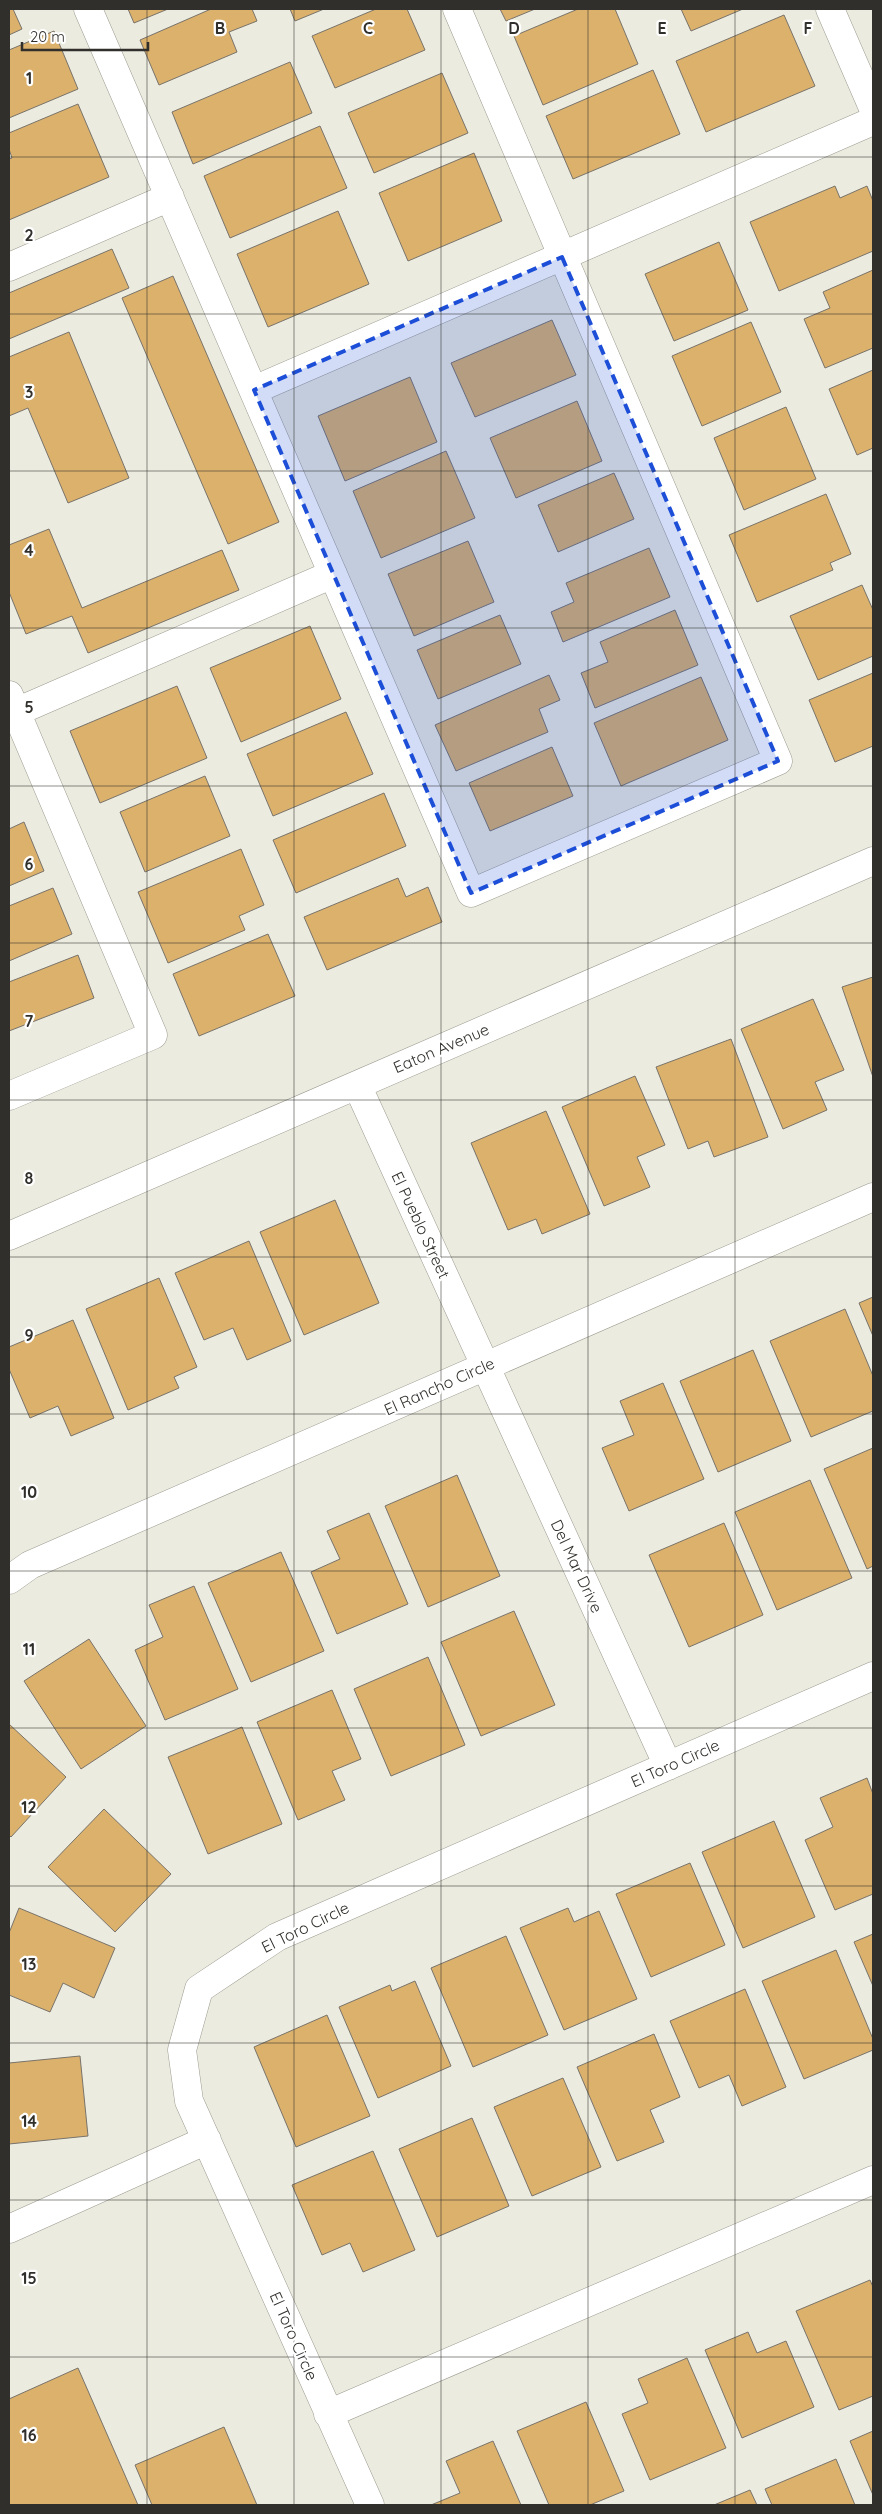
<svg xmlns="http://www.w3.org/2000/svg" width="882" height="2514" font-family="Quicksand,sans-serif">
  <style>
    .building { fill: #dbb16c; stroke: #79736a }
    .lines { fill: none; stroke-linecap: round; stroke-linejoin: round }
    .minor-casing { stroke: #9c9b91; stroke-width: 29 }
    .minor { stroke: #fff; stroke-width: 28 }
    .marked { fill: #1d4ed8; fill-opacity: 0.2; stroke: #1d4ed8; stroke-width: 4; stroke-dasharray: 10 6; stroke-linejoin: round }
    .grid { fill: none; stroke: #302f2b; stroke-width: 1; stroke-opacity: 0.55 }
    .labels { text-anchor: middle; stroke-width: 4.5; stroke-linejoin: round; paint-order: stroke }
    .street-label { font-size: 16px; fill: #302f2b; stroke: #fff }
    .grid-label { font-size: 16px; text-anchor: middle; font-weight: bold; fill: #302f2b; stroke: #fff; stroke-width: 4.5; stroke-linejoin: round; paint-order: stroke }
  </style>
  <rect width="100%" height="100%" fill="#ecebdf"/>
  <path class="building" d="M 9,9 L 13,9 L 22,29 L 9,35 Z
    M 128,9 L 168,9 L 134,23 Z
    M 211,9 L 252,9 L 257,21 L 229,32 L 237,52 L 159,85 L 140,40 Z
    M 290,9 L 324,9 L 295,21 Z
    M 376,9 L 407,9 L 425,50 L 335,88 L 312,36 Z
    M 500,9 L 535,9 L 506,21 Z
    M 578,9 L 615,9 L 638,64 L 543,105 L 514,36 Z
    M 681,9 L 743,9 L 691,31 Z
    M 784,15 L 815,86 L 706,132 L 676,61 Z
    M 54,31 L 78,89 L 9,118 L 9,50 Z
    M 290,62 L 312,113 L 193,164 L 172,112 Z
    M 653,70 L 680,134 L 573,179 L 546,116 Z
    M 442,73 L 468,133 L 374,173 L 348,113 Z
    M 78,104 L 109,177 L 9,220 L 9,159 L 12,158 L 9,149 L 9,133 Z
    M 320,126 L 347,188 L 230,238 L 204,176 Z
    M 474,153 L 502,221 L 408,261 L 379,193 Z
    M 835,186 L 840,198 L 867,186 L 873,201 L 873,251 L 779,291 L 750,222 Z
    M 338,211 L 369,284 L 268,327 L 237,254 Z
    M 719,242 L 748,310 L 674,341 L 645,274 Z
    M 112,249 L 129,288 L 9,339 L 9,293 Z
    M 873,270 L 873,348 L 825,368 L 804,319 L 830,308 L 823,292 Z
    M 173,276 L 279,522 L 228,544 L 122,298 Z
    M 552,320 L 576,375 L 475,417 L 451,363 Z
    M 751,322 L 781,392 L 702,426 L 672,356 Z
    M 69,332 L 129,478 L 68,503 L 28,408 L 9,416 L 9,357 Z
    M 873,370 L 873,448 L 857,455 L 829,389 Z
    M 410,377 L 437,442 L 345,481 L 318,416 Z
    M 577,401 L 602,461 L 516,498 L 490,438 Z
    M 786,407 L 816,479 L 744,510 L 714,438 Z
    M 446,451 L 475,518 L 381,558 L 353,491 Z
    M 614,473 L 634,519 L 558,552 L 538,505 Z
    M 826,494 L 851,554 L 830,563 L 833,570 L 757,602 L 729,535 Z
    M 49,529 L 82,608 L 222,550 L 239,590 L 88,653 L 72,616 L 26,634 L 9,592 L 9,545 Z
    M 468,541 L 494,602 L 414,636 L 388,574 Z
    M 649,548 L 670,597 L 563,642 L 551,612 L 574,602 L 566,583 Z
    M 862,585 L 873,610 L 873,656 L 818,680 L 790,616 Z
    M 675,610 L 698,665 L 595,708 L 581,673 L 608,662 L 600,642 Z
    M 500,615 L 521,664 L 438,699 L 417,650 Z
    M 310,626 L 341,699 L 241,742 L 210,668 Z
    M 873,673 L 873,746 L 835,762 L 809,700 Z
    M 549,675 L 560,700 L 539,709 L 548,732 L 456,771 L 435,725 Z
    M 701,677 L 728,740 L 621,786 L 594,723 Z
    M 177,686 L 207,758 L 100,803 L 70,731 Z
    M 346,712 L 373,774 L 273,816 L 247,754 Z
    M 552,747 L 573,796 L 490,831 L 469,783 Z
    M 205,776 L 230,836 L 145,872 L 120,812 Z
    M 384,793 L 406,846 L 296,893 L 273,840 Z
    M 24,822 L 44,871 L 9,886 L 9,829 Z
    M 241,849 L 264,905 L 239,916 L 245,930 L 168,963 L 138,892 Z
    M 398,878 L 406,897 L 428,887 L 442,922 L 327,970 L 304,917 Z
    M 53,888 L 72,934 L 9,961 L 9,906 Z
    M 268,934 L 295,996 L 199,1036 L 173,974 Z
    M 78,955 L 94,998 L 9,1031 L 9,982 Z
    M 873,977 L 873,1077 L 842,987 Z
    M 813,999 L 844,1070 L 815,1082 L 827,1110 L 783,1129 L 741,1029 Z
    M 731,1039 L 768,1137 L 714,1157 L 708,1141 L 688,1149 L 656,1067 Z
    M 635,1076 L 665,1145 L 637,1157 L 650,1187 L 604,1206 L 562,1107 Z
    M 546,1111 L 590,1214 L 542,1234 L 536,1219 L 508,1230 L 471,1143 Z
    M 335,1200 L 379,1303 L 304,1335 L 260,1232 Z
    M 249,1241 L 291,1341 L 247,1360 L 233,1328 L 204,1340 L 175,1273 Z
    M 159,1278 L 197,1367 L 174,1377 L 179,1388 L 128,1410 L 86,1309 Z
    M 873,1297 L 873,1336 L 859,1303 Z
    M 845,1309 L 873,1376 L 873,1411 L 811,1437 L 770,1341 Z
    M 73,1320 L 114,1418 L 71,1436 L 58,1406 L 30,1418 L 9,1369 L 9,1347 Z
    M 753,1350 L 791,1441 L 718,1472 L 680,1381 Z
    M 663,1383 L 704,1479 L 629,1511 L 602,1448 L 634,1435 L 620,1401 Z
    M 873,1448 L 873,1566 L 867,1569 L 824,1469 Z
    M 457,1475 L 500,1576 L 428,1607 L 385,1506 Z
    M 810,1480 L 852,1578 L 777,1610 L 735,1512 Z
    M 369,1513 L 408,1604 L 337,1634 L 311,1572 L 340,1559 L 327,1531 Z
    M 724,1523 L 763,1615 L 689,1647 L 649,1555 Z
    M 281,1552 L 324,1651 L 251,1682 L 208,1583 Z
    M 194,1586 L 238,1689 L 165,1720 L 135,1650 L 163,1637 L 149,1605 Z
    M 514,1611 L 555,1705 L 481,1736 L 441,1642 Z
    M 89,1639 L 146,1726 L 81,1769 L 24,1681 Z
    M 428,1657 L 465,1745 L 391,1776 L 354,1689 Z
    M 332,1690 L 361,1759 L 332,1771 L 345,1800 L 298,1820 L 257,1722 Z
    M 9,1724 L 66,1777 L 11,1837 L 9,1835 Z
    M 242,1727 L 282,1824 L 208,1854 L 168,1757 Z
    M 867,1778 L 873,1794 L 873,1894 L 835,1910 L 805,1840 L 833,1827 L 820,1798 Z
    M 104,1809 L 171,1874 L 115,1932 L 48,1867 Z
    M 774,1821 L 815,1917 L 743,1948 L 702,1852 Z
    M 690,1863 L 725,1945 L 651,1977 L 616,1894 Z
    M 19,1908 L 115,1948 L 94,1998 L 63,1983 L 50,2012 L 9,1995 L 9,1933 Z
    M 568,1908 L 574,1922 L 599,1911 L 637,1999 L 564,2030 L 520,1928 Z
    M 873,1934 L 873,1986 L 854,1942 Z
    M 506,1936 L 548,2035 L 473,2067 L 431,1968 Z
    M 836,1950 L 873,2039 L 873,2050 L 804,2079 L 762,1981 Z
    M 415,1981 L 451,2066 L 378,2098 L 339,2007 L 390,1985 L 392,1991 Z
    M 745,1989 L 786,2087 L 742,2106 L 729,2075 L 699,2088 L 670,2021 Z
    M 327,2015 L 370,2116 L 296,2147 L 254,2047 Z
    M 654,2034 L 680,2097 L 650,2110 L 664,2142 L 617,2161 L 577,2067 Z
    M 80,2056 L 88,2136 L 9,2144 L 9,2063 Z
    M 563,2078 L 601,2167 L 532,2196 L 494,2107 Z
    M 472,2118 L 509,2206 L 437,2237 L 399,2149 Z
    M 373,2151 L 415,2250 L 363,2272 L 350,2243 L 322,2255 L 292,2185 Z
    M 870,2280 L 873,2287 L 873,2396 L 839,2410 L 796,2311 Z
    M 748,2332 L 757,2353 L 786,2341 L 814,2407 L 742,2438 L 705,2350 Z
    M 687,2358 L 726,2448 L 650,2480 L 622,2414 L 648,2403 L 638,2379 Z
    M 78,2368 L 138,2505 L 9,2505 L 9,2399 Z
    M 586,2402 L 624,2491 L 590,2505 L 549,2505 L 517,2431 Z
    M 224,2427 L 257,2505 L 152,2505 L 135,2465 Z
    M 873,2431 L 873,2495 L 850,2441 Z
    M 493,2441 L 521,2505 L 431,2505 L 460,2493 L 446,2461 Z
    M 836,2459 L 855,2505 L 772,2505 L 765,2489 Z
    M 750,2490 L 757,2505 L 714,2505 Z"/>
  <g class="lines">
    <defs>
      <path id="minor" d="M 88,9 L 471,893 L 778,761 L 457,9
        M 830,9 L 873,108
        M 9,267 L 170,197
        M 254,390 L 873,121
        M 9,695 L 153,1035 L 9,1096
        M 16,712 L 333,574
        M 357,1085 L 668,1766
        M 9,1236 L 873,861
        M 9,1580 L 30,1565 L 873,1197
        M 9,2229 L 207,2140
        M 328,2414 L 873,2180
        M 370,2505 L 189,2101 L 182,2050 L 199,1989 L 277,1937 L 873,1676"/>
    </defs>
    <use href="#minor" class="minor-casing"/>
    <use href="#minor" class="minor"/>
  </g>
  <path class="marked" d="M 562,257 L 778,761 L 471,893 L 254,390 Z"/>
  <path class="grid" d="M 147,9 L 147,2505M 294,9 L 294,2505M 441,9 L 441,2505M 588,9 L 588,2505M 735,9 L 735,2505M 9,157 L 873,157M 9,314 L 873,314M 9,471 L 873,471M 9,628 L 873,628M 9,786 L 873,786M 9,943 L 873,943M 9,1100 L 873,1100M 9,1257 L 873,1257M 9,1414 L 873,1414M 9,1571 L 873,1571M 9,1728 L 873,1728M 9,1886 L 873,1886M 9,2043 L 873,2043M 9,2200 L 873,2200M 9,2357 L 873,2357"/>
  <g class="labels">
    <g class="street-label">
      <text transform="translate(441 1048) rotate(-23)" y="6">Eaton Avenue</text>
      <text transform="translate(421 1225) rotate(65)" y="6">El Pueblo Street</text>
      <text transform="translate(439 1386) rotate(-24)" y="6">El Rancho Circle</text>
      <text transform="translate(577 1566) rotate(65)" y="6">Del Mar Drive</text>
      <text transform="translate(675 1763) rotate(-24)" y="6">El Toro Circle</text>
      <text transform="translate(305 1927) rotate(-26)" y="6">El Toro Circle</text>
      <text transform="translate(294 2336) rotate(66)" y="6">El Toro Circle</text>
    </g>
  </g>
  <g class="grid-label">
    <text x="220" y="34">B</text>
    <text x="368" y="34">C</text>
    <text x="514" y="34">D</text>
    <text x="662" y="34">E</text>
    <text x="808" y="34">F</text>
    <text x="29" y="84">1</text>
    <text x="29" y="241">2</text>
    <text x="29" y="398">3</text>
    <text x="29" y="556">4</text>
    <text x="29" y="713">5</text>
    <text x="29" y="870">6</text>
    <text x="29" y="1027">7</text>
    <text x="29" y="1184">8</text>
    <text x="29" y="1341">9</text>
    <text x="29" y="1498">10</text>
    <text x="29" y="1655">11</text>
    <text x="29" y="1813">12</text>
    <text x="29" y="1970">13</text>
    <text x="29" y="2127">14</text>
    <text x="29" y="2284">15</text>
    <text x="29" y="2441">16</text>
  </g>
  <rect width="882" height="2514" fill="none" stroke="#302f2b" stroke-width="20"/>
  <path d="M22 42v8h126v-8" fill="none" stroke="#302f2b" stroke-width="2.5"/>
  <text x="30" y="42" font-size="15" fill="#302f2b" stroke="#ffffff" stroke-width="4" paint-order="stroke">20 m</text>
</svg>
